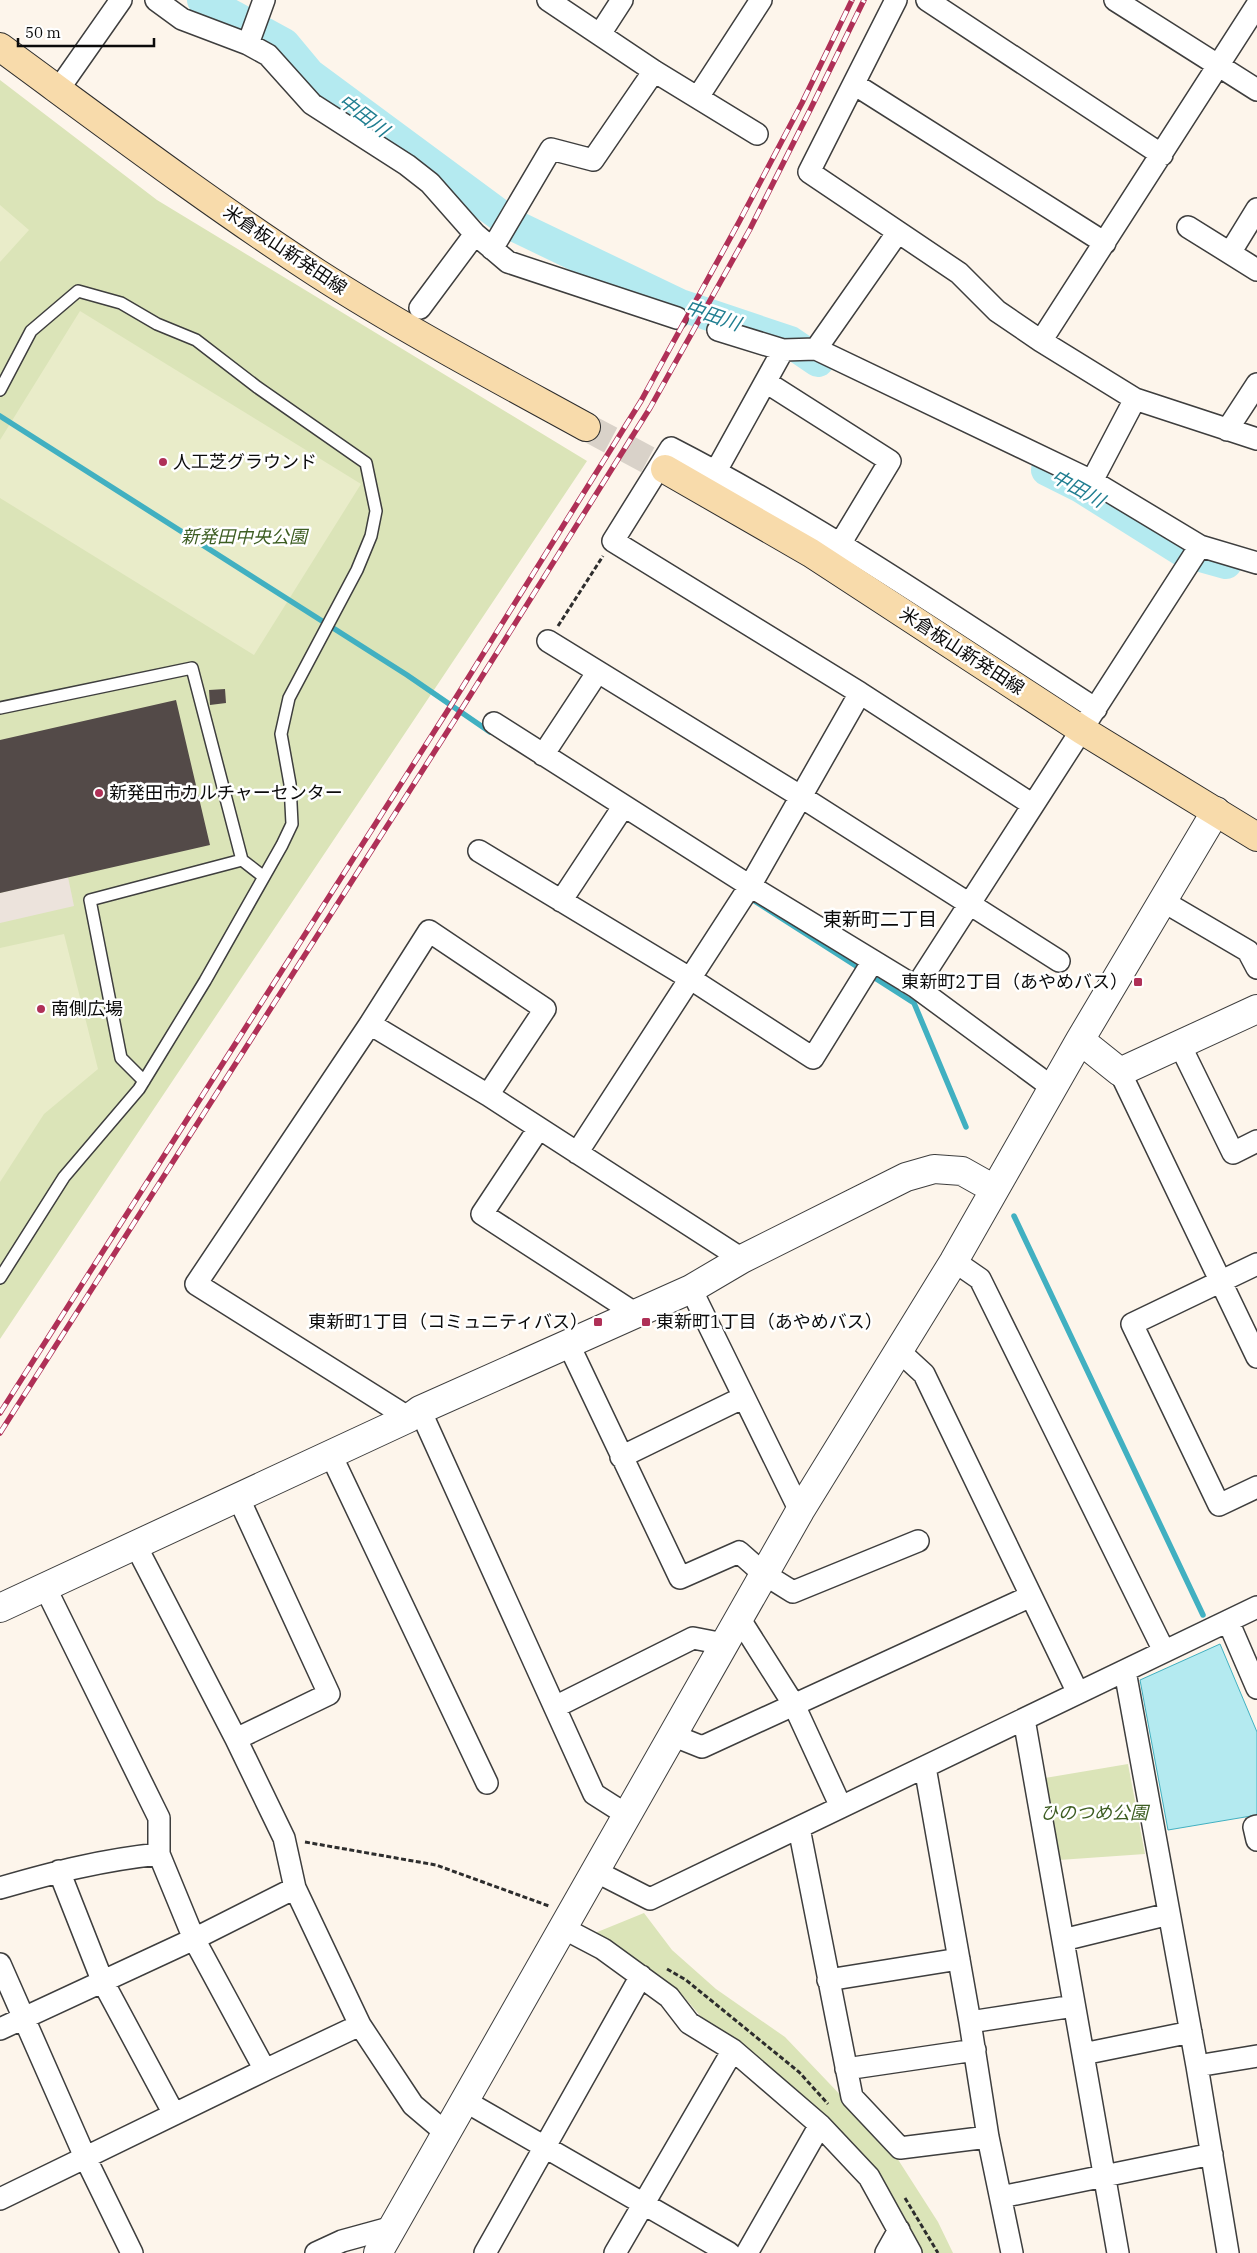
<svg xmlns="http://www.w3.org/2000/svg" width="1257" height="2253" font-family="'IBM Plex Serif','Noto Sans JP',serif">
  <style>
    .green { fill: #dbe4b8 }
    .pitch { fill: #e9ecc9 }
    .plaza { fill: #ece3dc }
    .water { fill: #b4eaf0; stroke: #41b0c1 }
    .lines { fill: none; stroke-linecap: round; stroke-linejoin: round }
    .stream { stroke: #41b0c1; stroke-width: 5.5 }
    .river { stroke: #b4eaf0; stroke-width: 32 }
    .building { fill: #534a48 }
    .secondary-tunnel { stroke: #d9d2c9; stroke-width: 28; stroke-dasharray: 28 14; stroke-linecap: butt }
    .service-casing { stroke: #3e3e3e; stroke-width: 14 }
    .minor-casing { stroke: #3e3e3e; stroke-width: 24 }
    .tertiary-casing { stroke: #3e3e3e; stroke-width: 30 }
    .secondary-casing { stroke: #2d2d2d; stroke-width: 30 }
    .path { stroke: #2d2d2d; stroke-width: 3; stroke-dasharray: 5 2.5; stroke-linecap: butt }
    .service { stroke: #fff; stroke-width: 11 }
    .minor { stroke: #fff; stroke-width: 21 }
    .tertiary { stroke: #fff; stroke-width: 28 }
    .secondary { stroke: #f8dbab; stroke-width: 28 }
    .rail-casing { stroke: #af3057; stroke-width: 5.5 }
    .rail { stroke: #fff; stroke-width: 4; stroke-dasharray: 11; stroke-linecap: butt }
    .poi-dot { fill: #af3057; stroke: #fff; stroke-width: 2 }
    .labels { text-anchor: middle; stroke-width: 5; stroke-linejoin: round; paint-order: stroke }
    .street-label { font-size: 18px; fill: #0b0b0b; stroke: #fff }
    .poi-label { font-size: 18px; fill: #0b0b0b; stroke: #fff; text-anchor: start }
    .park-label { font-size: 18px; font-style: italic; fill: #3d5d22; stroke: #fff }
    .water-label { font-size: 19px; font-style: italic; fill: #207e91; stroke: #fff }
    .neighbourhood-label { font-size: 19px; fill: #0b0b0b; stroke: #fff }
  </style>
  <rect width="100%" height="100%" fill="#fdf5eb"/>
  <path class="green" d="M 0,80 L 157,200 L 587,461 L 0,1339 Z
    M 1128,1764 L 1145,1854 L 1059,1860 L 1045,1778 Z
    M 644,1913 L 672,1950 L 716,1989 L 785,2037 L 890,2147 L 938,2222 L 953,2253 L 923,2253 L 854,2147 L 795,2088 L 703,2019 L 684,1997 L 647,1970 L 590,1935 Z"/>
  <path class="pitch" d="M 0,205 L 29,230 L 0,262 Z
    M 80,311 L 361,484 L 254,655 L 0,498 L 0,440 Z
    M 64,934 L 98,1069 L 44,1114 L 0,1182 L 0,948 Z"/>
  <path class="plaza" d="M 68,877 L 74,906 L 0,923 L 0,893 Z"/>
  <path class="water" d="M 1220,1644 L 1257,1732 L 1257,1815 L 1168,1830 L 1140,1680 Z"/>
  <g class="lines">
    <path class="stream" d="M 0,416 L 407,675 L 490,732
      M 753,900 L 914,1003 L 966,1127
      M 1014,1216 L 1203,1615"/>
    <path class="river" d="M 203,0 L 284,44 L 309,74 L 513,225 L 680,305 L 790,342 L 818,361
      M 1047,470 L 1081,487 L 1183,551 L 1226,563"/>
  </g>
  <path class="building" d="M 225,689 L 226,703 L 210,705 L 209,690 Z
    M 176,700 L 210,845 L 0,893 L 0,740 Z"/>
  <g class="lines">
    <path class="secondary-tunnel" d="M 586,427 L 665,469"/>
    <defs>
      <path id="service" d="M 0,390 L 31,331 L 78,291 L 121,303 L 157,324 L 196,340 L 257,387 L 366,463 L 376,511 L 371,536 L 357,570 L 289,698 L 281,734 L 290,784 L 292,824 L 282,845 L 205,981 L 139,1089 L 64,1177 L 0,1278
        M 0,708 L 192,668 L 242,860 L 90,900 L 121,1058 L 144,1081
        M 242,860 L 264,877"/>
      <path id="minor" d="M 156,0 L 182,19 L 248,44 L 268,55 L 312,104 L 407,165 L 430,183 L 475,234 L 508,262 L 677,318
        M 548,0 L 654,71 L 757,134
        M 896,0 L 809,172 L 959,273 L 997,311 L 1041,341 L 1135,399 L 1257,439
        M 927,0 L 1162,155
        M 1115,0 L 1257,90
        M 600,34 L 622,0
        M 248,44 L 264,0
        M 854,84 L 1105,243
        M 58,90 L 121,0
        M 698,97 L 761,0
        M 1188,227 L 1257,270
        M 492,249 L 551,149 L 593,160 L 654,71
        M 1230,253 L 1257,209
        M 420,308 L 475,234
        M 718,330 L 783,350 L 816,349 L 1092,481 L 1200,546 L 1257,563
        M 1041,341 L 1257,5
        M 816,349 L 898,232
        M 766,382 L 890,461 L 840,544
        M 1227,430 L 1257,384
        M 716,471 L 783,350
        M 1092,481 L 1135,399
        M 548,641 L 800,796 L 1059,961
        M 494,723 L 750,886 L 916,987 L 1053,1088
        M 543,755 L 597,673
        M 1033,805 L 860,693 L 613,541 L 671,448 C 819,524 957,619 1096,709
        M 479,851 L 691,979 L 813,1058 L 873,961
        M 1161,900 L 1248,951 L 1257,968
        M 561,901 L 623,807
        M 916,987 L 1200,546
        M 370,1024 L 488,1095 L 742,1259
        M 1180,1045 L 1233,1153 L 1257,1141
        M 1120,1072 L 1257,1357
        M 539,1128 L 482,1214 L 636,1314
        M 577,1153 L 750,886 L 860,693
        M 954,1261 L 980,1279 L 1164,1651
        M 1257,1264 L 1132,1324 L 1219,1505 L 1257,1487
        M 691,1289 L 800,1511
        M 568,1343 L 680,1578 L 739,1552 L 764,1574 L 793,1592 L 918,1541
        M 899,1351 L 924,1374 L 1078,1693
        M 420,1410 L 594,1794 L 627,1815
        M 409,1418 L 196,1284 L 370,1024 L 429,931 L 545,1009 L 488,1095
        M 331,1455 L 487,1783
        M 621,1457 L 744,1397
        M 136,1546 L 236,1739 L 284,1838 L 295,1888 L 360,2025 L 413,2105 L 446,2133
        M 45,1587 L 159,1818 L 159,1854
        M 739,1618 L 794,1705 L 841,1807
        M 1228,1621 L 1257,1688
        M 1125,1671 L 1197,2066 L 1228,2253
        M 555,1707 L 693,1638 L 724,1644
        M 1024,1719 L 1118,2253
        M 672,1735 L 702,1747 L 1031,1596
        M 236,1739 L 329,1694 L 239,1499
        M 925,1767 L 970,2022 L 988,2137 L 1012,2253
        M 1257,1826 L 1254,1827 L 1257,1840
        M 799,1828 L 852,2097 L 900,2148 L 988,2137
        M 59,1871 L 102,1980 L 174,2114
        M 595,1871 L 650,1899 L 1257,1607
        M 0,1888 C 55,1872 102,1860 159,1854 L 194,1939 L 265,2070 L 0,2199
        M 563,1928 L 603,1949 L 669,1997 L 689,2023 L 733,2050 L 820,2125 L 869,2177 L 911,2253
        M 1063,1940 L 1169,1914
        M 0,1964 L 85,2157 L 132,2253
        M 828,1980 L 959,1959
        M 970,2022 L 1074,2006
        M 0,2029 L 194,1939 L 295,1888
        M 1083,2054 L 1191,2032
        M 1197,2066 L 1257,2056
        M 846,2069 L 975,2050
        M 265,2070 L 360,2025
        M 465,2101 L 729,2253
        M 1001,2197 L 1212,2154
        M 316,2253 L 342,2241 L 393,2227
        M 485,2253 L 641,1976
        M 615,2253 L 733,2050
        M 747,2253 L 820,2125
        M 886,2253 L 899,2230"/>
      <path id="tertiary" d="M 1080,1040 L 1120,1072 L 1257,1009
        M 0,1608 L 409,1418 L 420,1410 L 691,1289 L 742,1259 L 906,1177 L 934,1169 L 962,1171 L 994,1189
        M 378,2253 L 800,1511 L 954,1261 L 1080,1040 L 1216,811"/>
      <path id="secondary" d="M 0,47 C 105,124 208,202 317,273 C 404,329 495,377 586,427
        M 665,469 L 811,553 L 1082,730 L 1257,837"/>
    </defs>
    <use href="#service" class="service-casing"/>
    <use href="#minor" class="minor-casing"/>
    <use href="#tertiary" class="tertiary-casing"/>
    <use href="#secondary" class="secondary-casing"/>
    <path class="path" d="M 558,626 L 603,556
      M 305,1842 L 436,1865 L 549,1906
      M 667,1969 L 686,1980 L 799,2072 L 828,2104
      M 905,2198 L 938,2253"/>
    <use href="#service" class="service"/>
    <use href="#minor" class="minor"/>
    <use href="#tertiary" class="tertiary"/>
    <use href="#secondary" class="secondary"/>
    <defs>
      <path id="rail" d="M 0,1413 L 455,699 L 641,401 L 739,222 L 802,103 L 852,0
        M 0,1433 L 456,718 L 650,408 L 750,229 L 811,108 L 864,0"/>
    </defs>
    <use href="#rail" class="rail-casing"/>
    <use href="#rail" class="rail"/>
  </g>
  <g class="poi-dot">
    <circle cx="163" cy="462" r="5"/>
    <circle cx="99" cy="793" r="5"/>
    <rect x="1133" y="977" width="10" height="10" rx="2.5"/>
    <circle cx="41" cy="1009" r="5"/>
    <rect x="593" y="1317" width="10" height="10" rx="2.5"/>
    <rect x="641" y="1317" width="10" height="10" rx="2.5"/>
  </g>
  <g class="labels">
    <g class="street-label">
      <text transform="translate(285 250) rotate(34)" y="6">米倉板山新発田線</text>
      <text transform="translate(962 651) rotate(33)" y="6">米倉板山新発田線</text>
    </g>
    <g class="poi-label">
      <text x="173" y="468">人工芝グラウンド</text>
      <text x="109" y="799">新発田市カルチャーセンター</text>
      <text x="1128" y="988" text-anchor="end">東新町2丁目（あやめバス）</text>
      <text x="51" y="1015">南側広場</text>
      <text x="588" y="1328" text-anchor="end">東新町1丁目（コミュニティバス）</text>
      <text x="656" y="1328">東新町1丁目（あやめバス）</text>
    </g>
    <g class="park-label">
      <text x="244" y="543">新発田中央公園</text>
      <text x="1094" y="1819">ひのつめ公園</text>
    </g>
    <g class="water-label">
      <text transform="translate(364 115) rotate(37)" y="7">中田川</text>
      <text transform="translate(713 315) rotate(19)" y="7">中田川</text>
      <text transform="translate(1078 488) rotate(29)" y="7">中田川</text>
    </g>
    <g class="neighbourhood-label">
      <text x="880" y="926">東新町二丁目</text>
    </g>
  </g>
  <path d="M18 38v8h136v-8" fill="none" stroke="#0b0b0b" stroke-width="2.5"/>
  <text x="25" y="38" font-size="15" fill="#0b0b0b" stroke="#ffffff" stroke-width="4" paint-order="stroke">50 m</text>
</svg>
